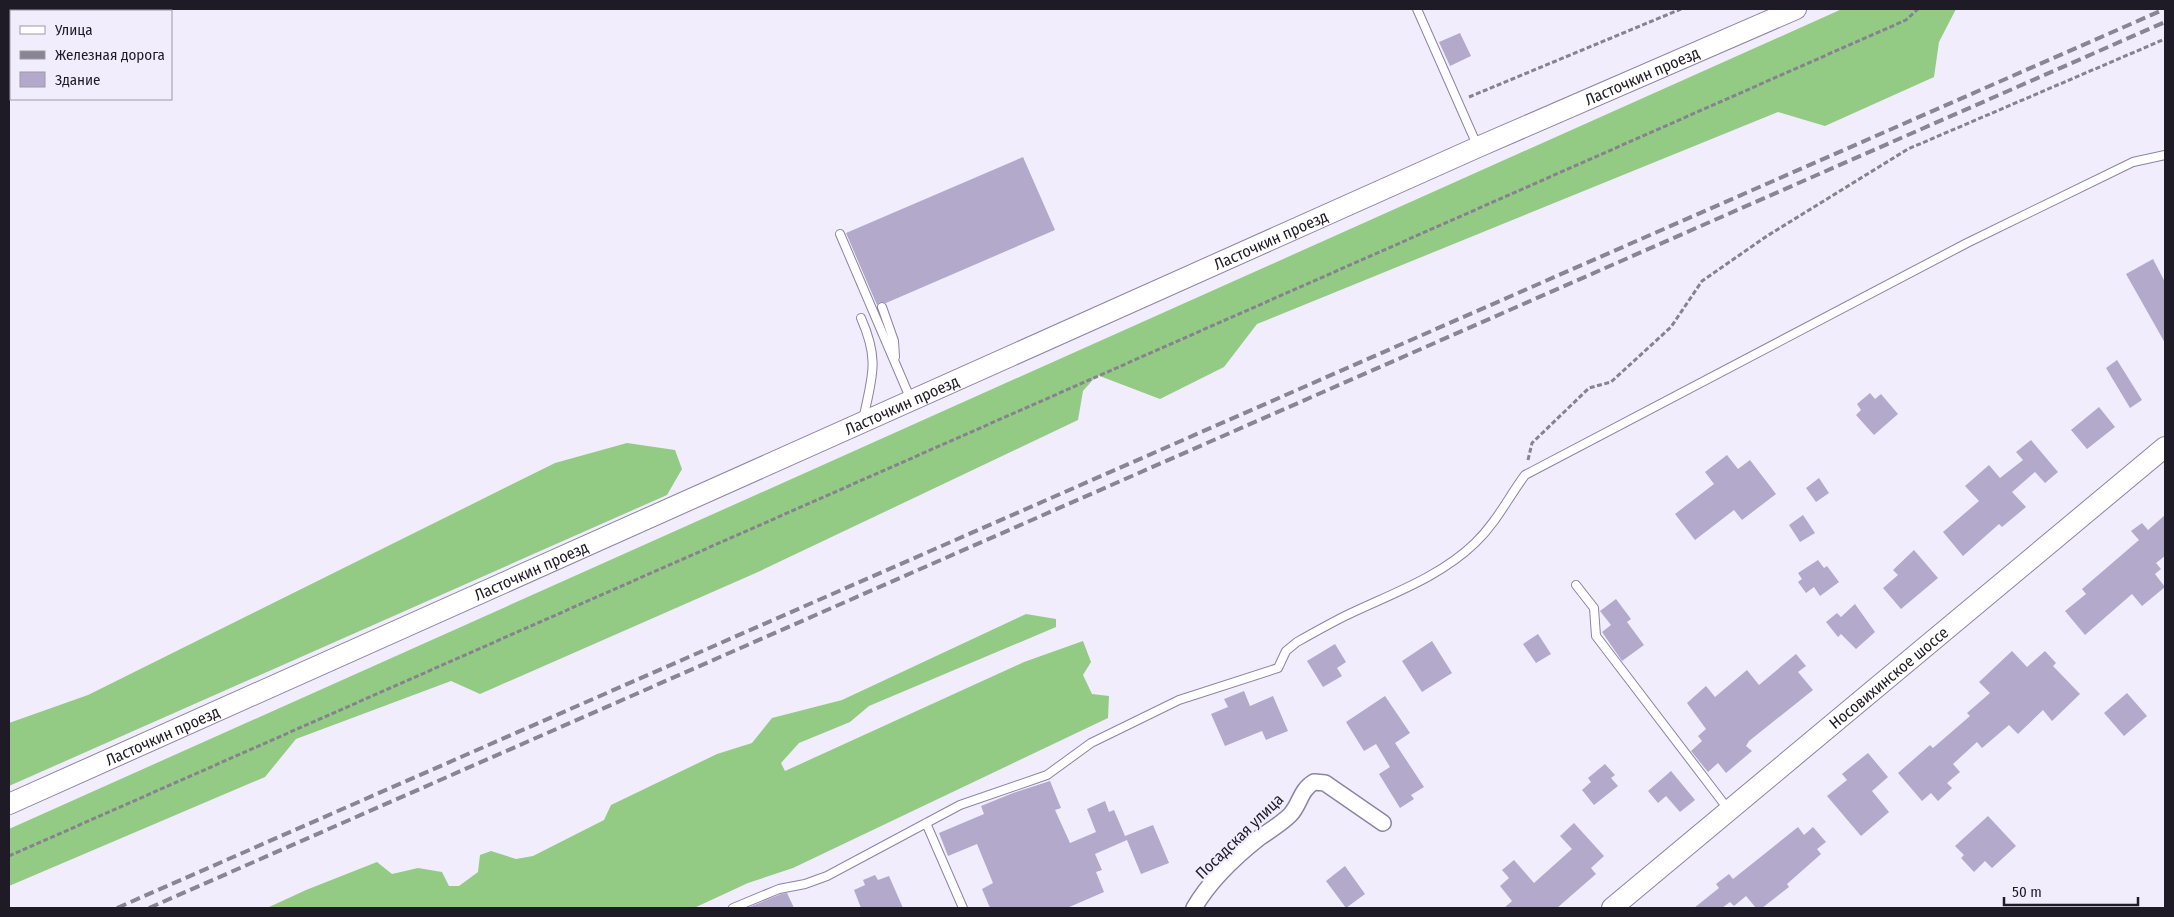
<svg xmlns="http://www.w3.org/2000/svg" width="2174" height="917" font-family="'Fira Sans Condensed',sans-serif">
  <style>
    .forest { fill: #93cb84 }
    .building { fill: #b3a9cb }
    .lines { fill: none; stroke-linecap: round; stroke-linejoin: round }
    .lane-casing { stroke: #8d83a4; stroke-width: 10 }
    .street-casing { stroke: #8d83a4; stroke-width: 18 }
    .secondary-casing { stroke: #8d83a4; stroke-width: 22 }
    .path { stroke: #86828f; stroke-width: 3; stroke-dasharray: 5 2.5; stroke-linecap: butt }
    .lane { stroke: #fff; stroke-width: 8 }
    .street { stroke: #fff; stroke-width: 15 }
    .secondary { stroke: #fff; stroke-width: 20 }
    .rail { stroke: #898593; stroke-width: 4; stroke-dasharray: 10 5; stroke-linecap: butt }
    .labels { text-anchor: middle; stroke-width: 4.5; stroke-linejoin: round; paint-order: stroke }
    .street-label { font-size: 16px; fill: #1e1a26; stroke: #f1edfc }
  </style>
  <rect width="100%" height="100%" fill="#f1edfc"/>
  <path class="forest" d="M 1842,9 L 1956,9 L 1939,42 L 1934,77 L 1825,126 L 1778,112 L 1257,324 L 1224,367 L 1160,399 L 1097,375 L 1083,391 L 1078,420 L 758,572 L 480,694 L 451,681 L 296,739 L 265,777 L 9,886 L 9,829 Z
    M 627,443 L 675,450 L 682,469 L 667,495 L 9,786 L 9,723 L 88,695 L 555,463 Z
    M 1026,614 L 1056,619 L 1056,627 L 869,706 L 850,722 L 799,743 L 781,763 L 785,771 L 1024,662 L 1083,641 L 1091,662 L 1083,675 L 1092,694 L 1109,696 L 1108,718 L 793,868 L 748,883 L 694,908 L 267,908 L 306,890 L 377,862 L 392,874 L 418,868 L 442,872 L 449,886 L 459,886 L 478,872 L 480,855 L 491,851 L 516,859 L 533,856 L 604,820 L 611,805 L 717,754 L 752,743 L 772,718 L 842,700 Z"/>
  <path class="building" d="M 1460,33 L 1471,56 L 1450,66 L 1439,42 Z
    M 1023,157 L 1055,230 L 886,303 L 880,302 L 877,305 L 846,233 Z
    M 2153,259 L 2165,282 L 2165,343 L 2126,274 Z
    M 2117,360 L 2142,400 L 2130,408 L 2106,368 Z
    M 1870,393 L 1875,399 L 1881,394 L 1898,414 L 1874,435 L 1856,415 L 1861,410 L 1857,404 Z
    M 2099,407 L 2115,427 L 2087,449 L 2071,430 Z
    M 2031,440 L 2058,472 L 2045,483 L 2035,472 L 2012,492 L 2026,507 L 2002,527 L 1999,524 L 1963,556 L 1943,532 L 1979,501 L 1965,486 L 1989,465 L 2000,478 L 2023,460 L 2016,452 Z
    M 1727,455 L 1738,469 L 1750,460 L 1776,494 L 1742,520 L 1734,510 L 1695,540 L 1675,514 L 1714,484 L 1705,472 Z
    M 1819,478 L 1829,493 L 1816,502 L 1806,488 Z
    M 1803,515 L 1815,533 L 1800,542 L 1789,525 Z
    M 2165,515 L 2165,556 L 2156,563 L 2161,569 L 2155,574 L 2165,587 L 2142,606 L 2132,594 L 2085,635 L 2065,611 L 2086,594 L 2082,589 L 2139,540 L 2131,531 L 2142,523 L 2148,530 Z
    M 1914,550 L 1938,578 L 1901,609 L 1883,588 L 1898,575 L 1893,570 Z
    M 1818,560 L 1824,568 L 1827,566 L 1839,582 L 1820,596 L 1814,587 L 1806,593 L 1798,582 L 1802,579 L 1798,573 Z
    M 1616,599 L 1631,619 L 1627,622 L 1644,645 L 1622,661 L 1602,632 L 1611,625 L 1600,611 Z
    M 1855,604 L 1875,632 L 1856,649 L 1841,634 L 1838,637 L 1826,622 L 1837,613 L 1841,617 Z
    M 1538,634 L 1551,654 L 1536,663 L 1523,644 Z
    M 1432,641 L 1452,673 L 1422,692 L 1402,661 Z
    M 1335,644 L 1346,662 L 1337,668 L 1342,676 L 1323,687 L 1307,661 Z
    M 2012,651 L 2027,667 L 2045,651 L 2056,663 L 2053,666 L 2080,694 L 2052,721 L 2043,710 L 2018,734 L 2009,725 L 1982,748 L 1977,742 L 1953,764 L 1960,772 L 1947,783 L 1952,788 L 1938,801 L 1931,793 L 1922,801 L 1898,773 L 1930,745 L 1933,748 L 1970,716 L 1967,713 L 1990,693 L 1979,682 Z
    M 1796,654 L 1806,666 L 1798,672 L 1813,690 L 1749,741 L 1746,746 L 1752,751 L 1726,773 L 1718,763 L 1708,772 L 1691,751 L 1702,741 L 1698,736 L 1706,729 L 1687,703 L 1706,686 L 1715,697 L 1747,670 L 1759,685 Z
    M 1244,691 L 1250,706 L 1273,696 L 1288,731 L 1266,740 L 1262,731 L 1225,746 L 1211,714 L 1228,707 L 1224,699 Z
    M 2127,693 L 2147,716 L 2124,736 L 2104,713 Z
    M 1385,696 L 1410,733 L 1395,743 L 1424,787 L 1411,795 L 1414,799 L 1400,808 L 1379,774 L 1390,767 L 1376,744 L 1364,751 L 1346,722 Z
    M 1868,753 L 1888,777 L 1872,791 L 1889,812 L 1861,836 L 1827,796 L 1847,780 L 1842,774 Z
    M 1605,764 L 1615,775 L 1611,778 L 1618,786 L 1594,805 L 1582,790 L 1591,782 L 1588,778 Z
    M 1671,771 L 1695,800 L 1680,812 L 1666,796 L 1658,803 L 1648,791 Z
    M 1050,781 L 1061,808 L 1055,810 L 1070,843 L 1096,832 L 1087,809 L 1105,801 L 1109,812 L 1114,810 L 1125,836 L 1153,825 L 1169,863 L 1141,874 L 1127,840 L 1095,854 L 1102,870 L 1096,872 L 1104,892 L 1067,908 L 990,908 L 982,889 L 993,883 L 977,844 L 948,856 L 939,833 L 984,814 L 981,806 L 1013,793 Z
    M 1988,816 L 2016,846 L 1992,868 L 1985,861 L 1974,872 L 1961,858 L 1964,855 L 1955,846 Z
    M 1574,823 L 1604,856 L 1591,868 L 1596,874 L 1557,908 L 1504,908 L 1512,901 L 1500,886 L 1509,878 L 1502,870 L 1514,860 L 1534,883 L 1572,849 L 1560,836 Z
    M 1798,827 L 1804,835 L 1813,827 L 1826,842 L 1817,849 L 1821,854 L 1787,884 L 1789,887 L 1762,908 L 1756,908 L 1746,896 L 1734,906 L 1730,902 L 1722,908 L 1694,908 L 1719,888 L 1716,884 L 1729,874 L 1733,879 Z
    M 1345,866 L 1365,894 L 1346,908 L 1326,881 Z
    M 875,875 L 878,880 L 889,876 L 903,908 L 861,908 L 854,890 L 865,885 L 863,880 Z
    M 787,893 L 794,908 L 747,908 L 781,894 Z"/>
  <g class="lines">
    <defs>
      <path id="lane" d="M 1417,9 L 1477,145
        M 840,234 L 911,400
        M 882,307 L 894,341 L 895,357
        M 861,318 C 880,361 872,376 863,420
        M 1576,585 L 1594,608 L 1596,636 L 1728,809
        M 926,823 L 963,908
        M 733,908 L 779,889 L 805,884 L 827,876 L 960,805 L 1047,775 L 1091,743 L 1179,700 L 1278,668 L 1286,651 L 1297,642 C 1313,633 1329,624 1345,616 C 1388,595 1439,578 1475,543 C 1496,523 1508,498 1525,475 L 1967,243 L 2133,162 L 2165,155"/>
      <path id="street" d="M 1194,908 C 1209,882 1235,857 1259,838 C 1269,831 1281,824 1290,815 C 1300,805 1300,790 1314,782 L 1325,783 L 1383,823"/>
      <g id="secondary">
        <path id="s1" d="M 9,804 L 1478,147 L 1796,9"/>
        <path id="s2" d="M 1612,908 L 2165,447"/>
      </g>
    </defs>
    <use href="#lane" class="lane-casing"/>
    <use href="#street" class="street-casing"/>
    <use href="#secondary" class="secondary-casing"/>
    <path class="path" d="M 1469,97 L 1681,9
      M 1528,460 L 1532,443 L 1589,388 L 1611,382 L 1671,327 L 1702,281 L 1767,236 L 1908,149 L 2165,39
      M 9,856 L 1906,20 L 1918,9"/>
    <use href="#lane" class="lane"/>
    <use href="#street" class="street"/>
    <use href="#secondary" class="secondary"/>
    <path class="rail" d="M 117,908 L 2165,9
      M 149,908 L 2165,22"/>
  </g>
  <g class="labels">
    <g class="street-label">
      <text dy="6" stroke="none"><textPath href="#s1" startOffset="1788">Ласточкин проезд</textPath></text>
      <text dy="6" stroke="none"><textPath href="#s1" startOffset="1382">Ласточкин проезд</textPath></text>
      <text dy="6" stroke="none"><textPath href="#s1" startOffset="978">Ласточкин проезд</textPath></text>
      <text dy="6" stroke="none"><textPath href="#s1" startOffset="572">Ласточкин проезд</textPath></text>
      <text dy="6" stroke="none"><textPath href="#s2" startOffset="360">Носовихинское шоссе</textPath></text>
      <text dy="6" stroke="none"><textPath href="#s1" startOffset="168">Ласточкин проезд</textPath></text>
      <text transform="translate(1239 836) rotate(-44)" y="6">Посадская улица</text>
    </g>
  </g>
  <rect width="2174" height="917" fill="none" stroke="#1e1a26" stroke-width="20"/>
  <rect x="10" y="10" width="162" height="90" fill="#f1edfc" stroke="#9d99a6"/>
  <rect x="20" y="26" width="25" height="8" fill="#ffffff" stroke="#9d99a6"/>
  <text x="55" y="35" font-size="15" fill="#1e1a26">Улица</text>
  <rect x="20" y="51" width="25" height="8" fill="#898593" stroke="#9d99a6"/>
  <text x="55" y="60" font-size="15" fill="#1e1a26">Железная дорога</text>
  <rect x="20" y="72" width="25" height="15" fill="#b3a9cb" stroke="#9d99a6"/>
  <text x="55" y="85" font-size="15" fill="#1e1a26">Здание</text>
  <path d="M2004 897v8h134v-8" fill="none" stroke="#1e1a26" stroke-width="2.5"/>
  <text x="2012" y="897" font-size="15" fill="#1e1a26" stroke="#f1edfc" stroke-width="4" paint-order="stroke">50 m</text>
</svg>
